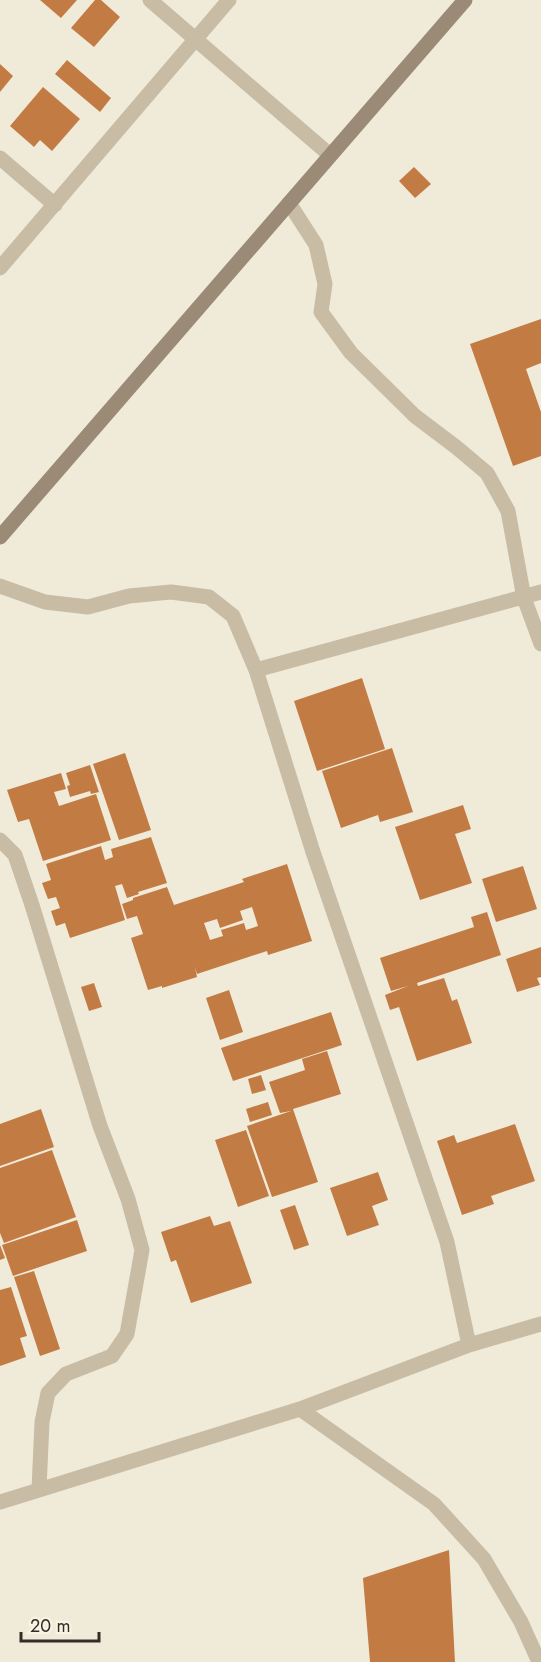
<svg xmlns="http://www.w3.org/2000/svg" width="541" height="1662" font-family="Jost,sans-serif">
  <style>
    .building { fill: #c37b44; fill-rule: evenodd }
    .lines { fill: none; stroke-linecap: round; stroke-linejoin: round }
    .minor { stroke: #c8bca5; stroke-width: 15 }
    .secondary { stroke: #9b8b76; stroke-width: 15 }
  </style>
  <rect width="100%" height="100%" fill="#f0ead8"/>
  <path class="building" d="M 40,0 L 77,0 L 61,18 Z
    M 95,0 L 101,0 L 120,17 L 94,47 L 71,28 Z
    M 67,60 L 111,98 L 100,112 L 55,74 Z
    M 0,64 L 13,76 L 0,92 Z
    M 43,87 L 80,119 L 52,151 L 40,140 L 34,147 L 10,126 Z
    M 414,167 L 431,184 L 415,198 L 399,181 Z
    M 541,319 L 541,363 L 526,369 L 541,412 L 541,456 L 513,466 L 470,344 Z
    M 362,678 L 385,749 L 317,771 L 294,701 Z
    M 392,748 L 413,812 L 380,822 L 378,815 L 341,828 L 322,771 Z
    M 125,753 L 151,830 L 119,840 L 93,764 Z
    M 90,765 L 99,792 L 91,794 L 90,791 L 70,797 L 67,786 L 70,785 L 66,773 Z
    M 61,773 L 66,789 L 54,792 L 59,806 L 96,794 L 111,840 L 43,861 L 29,819 L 18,822 L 7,790 Z
    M 463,805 L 471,829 L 455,834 L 472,883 L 420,900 L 395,827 Z
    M 151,837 L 167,883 L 138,892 L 139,894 L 127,898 L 122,884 L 115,886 L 125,920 L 70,938 L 65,923 L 56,926 L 51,911 L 60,908 L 56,897 L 48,899 L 42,883 L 51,880 L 46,864 L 101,846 L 105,860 L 113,857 L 111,849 Z
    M 287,864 L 312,941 L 268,955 L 267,951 L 197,974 L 195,967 L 197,977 L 162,988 L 162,986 L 148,990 L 131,938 L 143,934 L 137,916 L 127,919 L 122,904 L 133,900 L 133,898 L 167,887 L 174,905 L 244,882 L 242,879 ZM 252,907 L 258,926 L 246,930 L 244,923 L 221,930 L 223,936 L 210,940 L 204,923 L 217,919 L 220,928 L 243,920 L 240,911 Z
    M 523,866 L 537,909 L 496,922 L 482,879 Z
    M 487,912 L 501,955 L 417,983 L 418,986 L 444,978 L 452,1001 L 457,999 L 472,1043 L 417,1061 L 399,1007 L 390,1010 L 385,995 L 408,986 L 391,991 L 380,958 L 474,927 L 471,917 Z
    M 541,947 L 541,977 L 537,978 L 540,985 L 517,992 L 506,959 Z
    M 94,983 L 102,1007 L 89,1011 L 81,987 Z
    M 229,990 L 243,1032 L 220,1040 L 206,998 Z
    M 331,1012 L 342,1045 L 233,1081 L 221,1048 Z
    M 327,1051 L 341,1094 L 293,1109 L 318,1182 L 272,1197 L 247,1126 L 291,1111 L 280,1113 L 269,1082 L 305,1070 L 302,1059 Z
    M 261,1075 L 266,1090 L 252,1094 L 248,1079 Z
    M 268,1102 L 272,1115 L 250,1122 L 246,1109 Z
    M 41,1109 L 54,1147 L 0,1166 L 0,1124 Z
    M 515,1124 L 535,1181 L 491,1196 L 494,1204 L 462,1215 L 437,1141 L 454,1135 L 457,1143 Z
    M 246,1130 L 269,1196 L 238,1207 L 215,1140 Z
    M 52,1150 L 76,1217 L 4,1243 L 0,1233 L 0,1168 Z
    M 378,1172 L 388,1200 L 372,1206 L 379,1225 L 347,1236 L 330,1188 Z
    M 295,1205 L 309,1245 L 294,1250 L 280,1210 Z
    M 210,1216 L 214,1226 L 230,1221 L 252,1283 L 191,1303 L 176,1260 L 171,1262 L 161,1232 Z
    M 77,1220 L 87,1251 L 13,1276 L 2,1245 Z
    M 0,1245 L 5,1258 L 0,1260 Z
    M 34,1271 L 60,1349 L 40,1356 L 14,1277 Z
    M 11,1287 L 27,1336 L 20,1338 L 26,1357 L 0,1366 L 0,1290 Z
    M 449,1550 L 455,1662 L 370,1662 L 363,1578 Z"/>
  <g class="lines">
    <path class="minor" d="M 150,0 L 330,155
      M 0,158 L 55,205
      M 289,203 L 316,245 L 325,284 L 321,312 L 351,353 L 415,416 L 456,447 L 487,473 L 508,511 L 524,598 L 541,644
      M 0,268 L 229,0
      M 0,586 L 45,602 L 88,607 L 129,596 L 171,592 L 209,597 L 233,616 L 256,670 L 313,852 L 447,1242 L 469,1345
      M 256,670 L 541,592
      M 0,840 L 15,855 L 32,905 L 100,1126 L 128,1199 L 142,1250 L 127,1334 L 112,1356 L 66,1374 L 48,1393 L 42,1422 L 39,1489
      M 300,1409 L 434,1504 L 484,1559 L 521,1622 L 539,1662
      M 0,1502 L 300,1409 L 469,1345 L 541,1324"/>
    <path class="secondary" d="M 0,537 L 465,0"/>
  </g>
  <path d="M21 1632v9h78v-9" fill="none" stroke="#342d26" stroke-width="3"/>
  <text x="30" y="1632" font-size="18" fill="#342d26" stroke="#f8f3e4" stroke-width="4.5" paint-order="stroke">20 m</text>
</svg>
